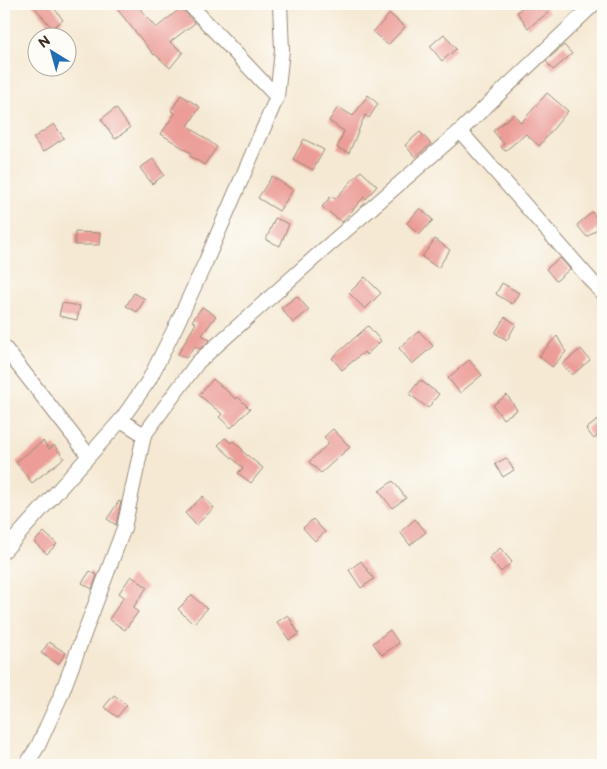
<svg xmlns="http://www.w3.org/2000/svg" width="607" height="769" font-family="'Balsamiq Sans',sans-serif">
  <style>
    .building { fill: #ec9d98 }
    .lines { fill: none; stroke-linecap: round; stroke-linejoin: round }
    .street-casing { stroke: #988a78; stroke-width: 16 }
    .street { stroke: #fff; stroke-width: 14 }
  </style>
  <rect width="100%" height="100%" fill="#fdfcf7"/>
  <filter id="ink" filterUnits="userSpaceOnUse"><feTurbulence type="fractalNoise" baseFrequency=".02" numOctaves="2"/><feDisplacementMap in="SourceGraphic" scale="10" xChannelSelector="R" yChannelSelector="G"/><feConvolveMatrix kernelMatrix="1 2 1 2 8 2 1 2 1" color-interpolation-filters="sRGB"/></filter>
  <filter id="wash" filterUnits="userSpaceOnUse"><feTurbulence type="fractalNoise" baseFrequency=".0096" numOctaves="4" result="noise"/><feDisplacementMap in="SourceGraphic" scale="20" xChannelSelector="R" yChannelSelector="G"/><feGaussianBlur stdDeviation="1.12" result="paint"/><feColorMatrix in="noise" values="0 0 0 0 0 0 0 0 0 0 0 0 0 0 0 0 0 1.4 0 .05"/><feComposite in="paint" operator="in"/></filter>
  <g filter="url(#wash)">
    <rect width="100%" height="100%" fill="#f5e9d3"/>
    <g id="blocks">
      <path class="building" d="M 32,4 L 51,4 L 63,20 L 52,28 Z
        M 113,4 L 136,4 L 156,28 L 181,8 L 195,23 L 170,42 L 183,52 L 170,68 L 155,54 L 154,55 Z
        M 527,4 L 543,4 L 549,12 L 528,28 L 517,12 Z
        M 390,14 L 405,27 L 388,45 L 373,32 Z
        M 444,34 L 456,49 L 442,61 L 430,46 Z
        M 564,45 L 572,54 L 553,70 L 546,61 Z
        M 547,93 L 568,111 L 539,146 L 526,134 L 505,151 L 501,147 L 504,144 L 493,131 L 514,114 L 521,123 Z
        M 181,95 L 200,107 L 188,126 L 217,147 L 204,165 L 189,155 L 191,153 L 161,134 L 175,113 L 171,111 Z
        M 368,95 L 378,104 L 369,118 L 365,115 L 349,153 L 337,148 L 344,131 L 329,121 L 338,107 L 353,116 Z
        M 116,108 L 130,128 L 115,139 L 101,119 Z
        M 54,124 L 64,138 L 43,152 L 33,138 Z
        M 420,132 L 431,144 L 415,157 L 405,145 Z
        M 304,139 L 324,150 L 313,170 L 293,159 Z
        M 153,159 L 164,175 L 152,184 L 140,168 Z
        M 361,171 L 377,186 L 366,199 L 364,197 L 342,222 L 322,207 L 331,196 L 335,199 Z
        M 272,176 L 293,190 L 279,211 L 258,198 Z
        M 420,208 L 433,220 L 419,235 L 407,223 Z
        M 592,212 L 602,225 L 587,237 L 577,225 Z
        M 275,218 L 289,224 L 280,246 L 266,240 Z
        M 75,232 L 100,233 L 99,245 L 75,245 Z
        M 435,239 L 450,250 L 438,268 L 422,257 Z
        M 560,258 L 570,269 L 556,281 L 546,269 Z
        M 365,277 L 381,293 L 365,309 L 349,293 Z
        M 502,283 L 519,293 L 512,304 L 496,294 Z
        M 134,293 L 145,299 L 137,312 L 126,306 Z
        M 297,296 L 309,310 L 293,323 L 281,308 Z
        M 62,303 L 80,306 L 77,320 L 59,316 Z
        M 202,307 L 216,316 L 202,335 L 210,340 L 200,349 L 195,346 L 186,358 L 178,354 L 196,323 L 192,321 Z
        M 505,317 L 516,324 L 507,340 L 495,333 Z
        M 368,326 L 381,341 L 366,355 L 364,352 L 342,370 L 332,358 Z
        M 419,331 L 433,346 L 412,364 L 399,348 Z
        M 557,336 L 566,352 L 552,367 L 539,356 Z
        M 581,349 L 590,360 L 572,375 L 562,364 Z
        M 469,360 L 482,375 L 460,393 L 448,378 Z
        M 213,379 L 236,399 L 238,397 L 250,409 L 231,428 L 219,417 L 222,414 L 199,395 Z
        M 420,380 L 439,394 L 428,408 L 409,394 Z
        M 507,395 L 517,410 L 503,419 L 493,405 Z
        M 603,416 L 603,431 L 594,439 L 586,429 Z
        M 333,429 L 350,447 L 321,473 L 309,462 L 329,443 L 324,437 Z
        M 225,438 L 231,443 L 233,441 L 243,450 L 242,451 L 263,468 L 251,483 L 238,473 L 243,468 L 218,445 Z
        M 43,441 L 49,449 L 54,445 L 64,458 L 32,483 L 16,462 Z
        M 506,458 L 514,470 L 503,477 L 495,464 Z
        M 393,481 L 406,498 L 392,508 L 379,491 Z
        M 203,496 L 214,508 L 196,525 L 185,513 Z
        M 119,501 L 121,502 L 116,525 L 107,519 Z
        M 313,519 L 325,532 L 315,541 L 303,528 Z
        M 415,519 L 426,532 L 410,545 L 400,532 Z
        M 44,532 L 57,544 L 47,554 L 34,542 Z
        M 500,548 L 512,562 L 501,572 L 489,558 Z
        M 361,561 L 374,579 L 361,588 L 349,570 Z
        M 90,571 L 97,575 L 92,589 L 82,583 Z
        M 131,576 L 147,587 L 133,608 L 138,612 L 125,630 L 109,619 L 124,597 L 119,593 Z
        M 192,595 L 207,609 L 193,624 L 178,609 Z
        M 288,615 L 299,634 L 289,640 L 277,622 Z
        M 390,630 L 399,643 L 382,655 L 373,643 Z
        M 49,642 L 66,653 L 58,664 L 41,653 Z
        M 114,695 L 127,705 L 117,717 L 104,707 Z"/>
    </g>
  </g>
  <g filter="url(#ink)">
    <use href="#blocks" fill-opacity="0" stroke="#988a78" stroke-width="1"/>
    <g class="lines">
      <defs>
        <path id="street" d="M 189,4 L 277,97
          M 460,131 L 603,294
          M 4,347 L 89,456
          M 121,420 L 144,435 L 198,362 L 322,251 L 460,131 L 594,4
          M 4,551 L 121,420 L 149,380 L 176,326 L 206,261 L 277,97 L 282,50 L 280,4
          M 26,765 L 38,746 L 61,695 L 124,528 L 144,435"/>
      </defs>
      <use href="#street" class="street-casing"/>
      <use href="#street" class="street"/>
    </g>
  </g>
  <rect width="607" height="769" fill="none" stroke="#fdfcf7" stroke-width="20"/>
  <g transform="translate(52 52) rotate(323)"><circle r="24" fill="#fdfcf7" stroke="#afa8a0"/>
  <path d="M0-4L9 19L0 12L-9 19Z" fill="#1f6fb2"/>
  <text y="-8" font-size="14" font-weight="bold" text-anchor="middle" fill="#3b2a1e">N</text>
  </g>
</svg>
